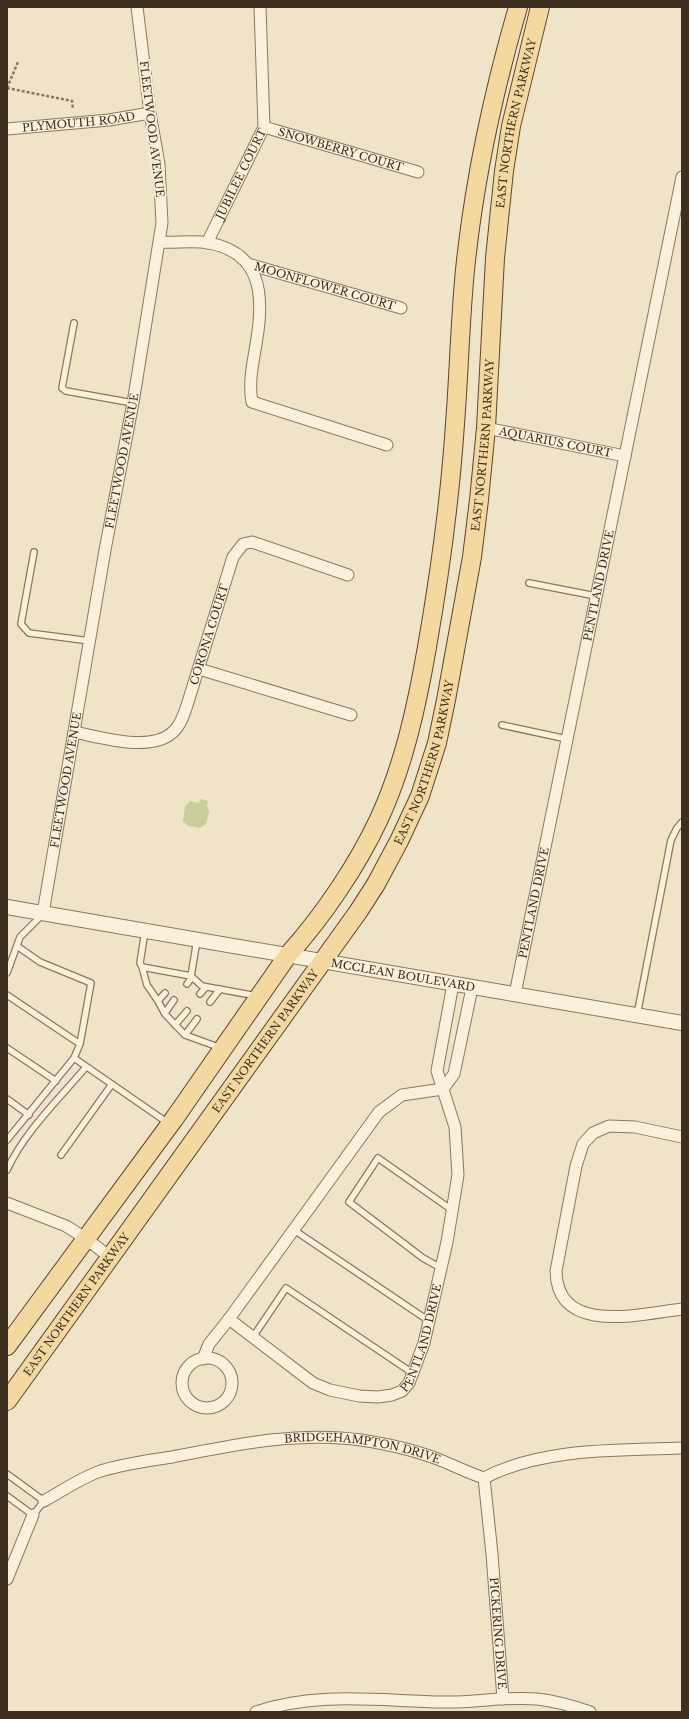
<svg xmlns="http://www.w3.org/2000/svg" width="689" height="1719" font-family="'Libre Baskerville',serif">
  <style>
    .green { fill: #c9cf9b }
    .lines { fill: none; stroke-linecap: round; stroke-linejoin: round }
    .service-casing { stroke: #8d765c; stroke-width: 8 }
    .minor-casing { stroke: #8d765c; stroke-width: 13 }
    .tertiary-casing { stroke: #8d765c; stroke-width: 16 }
    .primary-casing { stroke: #5b4430; stroke-width: 20 }
    .path { stroke: #8d765c; stroke-width: 2.5; stroke-dasharray: 3 2; stroke-linecap: butt }
    .service { stroke: #faf1dc; stroke-width: 5.5 }
    .minor { stroke: #faf1dc; stroke-width: 11 }
    .tertiary { stroke: #faf1dc; stroke-width: 14 }
    .primary { stroke: #f3d9a0; stroke-width: 18 }
    .labels { text-anchor: middle; stroke-width: 4; stroke-linejoin: round; paint-order: stroke }
    .street-label { font-size: 11px; fill: #3d2e20; stroke: #f7eed8 }
  </style>
  <rect width="100%" height="100%" fill="#f0e4c8"/>
  <path class="green" d="M 200,799 L 208,801 L 207,805 L 209,812 L 206,824 L 200,828 L 188,826 L 183,821 L 185,806 L 190,801 L 199,803 Z"/>
  <g class="lines">
    <defs>
      <path id="service" d="M 74,323 L 62,388 L 66,391 L 133,403
        M 34,552 L 21,624 L 29,633 L 90,641
        M 529,583 L 596,596
        M 502,725 L 567,739
        M 145,931 L 140,963 L 142,967 L 191,976
        M 197,940 L 191,976 L 192,977 L 202,986 L 257,996
        M 17,946 L 40,962 L 91,983 L 80,1044
        M 142,967 L 147,985 L 158,1001 L 165,1014 L 185,1035 L 221,1048
        M 7,973 L 20,937 L 42,915
        M 187,984 L 192,977
        M 200,994 L 206,987
        M 7,995 L 80,1044 L 74,1058 L 168,1123
        M 158,1001 L 165,993
        M 210,1002 L 220,989
        M 165,1013 L 174,1000
        M 637,1015 L 671,840 L 677,828 L 682,822
        M 175,1025 L 187,1011
        M 185,1035 L 197,1019
        M 7,1048 L 56,1081
        M 7,1099 L 29,1115
        M 7,1140 L 74,1058
        M 61,1155 L 112,1084
        M 7,1170 C 25,1131 59,1099 86,1067
        M 294,1230 L 429,1321
        M 441,1268 L 423,1258 L 349,1202 L 378,1158 L 452,1210
        M 253,1337 L 286,1288 L 414,1374
        M 7,1474 L 44,1501 L 33,1515 L 7,1496"/>
      <g id="minor">
        <path id="s1" d="M 264,127 L 418,172"/>
        <path id="s2" d="M 7,129 L 109,120 L 150,113"/>
        <path d="M 160,242 C 176,243 194,240 209,243 C 261,253 264,294 257,338 C 254,359 248,380 252,402 L 387,445"/>
        <path id="s3" d="M 207,243 L 264,127 L 260,7"/>
        <path id="s4" d="M 248,264 L 401,308"/>
        <path id="s5" d="M 486,428 L 625,456"/>
        <path d="M 199,669 L 351,715"/>
        <path id="s6" d="M 74,732 C 100,737 151,753 173,732 C 181,725 185,712 188,702 L 233,557 L 243,544 L 252,542 L 348,575"/>
        <path id="s7" d="M 43,913 L 105,550 L 133,403 L 162,223 L 159,164 L 150,113 L 137,7"/>
        <path id="s8" d="M 515,994 L 682,177"/>
        <path d="M 682,1137 L 635,1127 L 609,1126 L 593,1133 L 583,1144 L 576,1166 L 556,1271 C 557,1336 641,1314 682,1309"/>
        <path d="M 7,1203 L 66,1226 L 85,1238 L 110,1257"/>
        <path id="s9" d="M 229,1319 L 313,1383 L 330,1390 L 359,1396 L 378,1397 L 392,1395 L 402,1391 L 409,1383 L 424,1343 L 447,1242 L 458,1175 L 455,1127 L 437,1071 L 453,984"/>
        <circle cx="207" cy="1383" r="25"/>
        <path d="M 203,1359 L 209,1344 L 229,1319 L 379,1112 L 402,1095 L 443,1089 L 454,1074 L 472,988"/>
        <path id="s10" d="M 484,1478 L 492,1554 L 503,1699"/>
        <path id="s11" d="M 44,1501 C 62,1491 79,1479 98,1472 C 121,1464 147,1461 172,1457 C 233,1445 298,1431 361,1440 C 387,1444 415,1450 440,1460 C 455,1466 469,1473 484,1478 C 544,1447 616,1451 682,1448"/>
        <path d="M 7,1579 L 33,1515"/>
        <path d="M 256,1712 C 318,1691 379,1701 443,1702 C 474,1703 506,1696 537,1699 C 555,1701 573,1706 590,1712"/>
      </g>
      <g id="tertiary">
        <path id="s12" d="M 7,907 L 682,1023"/>
      </g>
      <g id="primary">
        <path d="M 7,1346 L 174,1119 L 288,955 C 323,916 357,866 379,819 C 404,765 417,705 427,647 C 440,573 450,499 455,424 C 459,373 460,321 465,270 C 474,181 493,93 518,7"/>
        <path id="s13" d="M 7,1401 L 358,912 L 376,884 L 399,841 L 420,796 L 437,743 L 446,700 L 472,557 L 479,500 L 486,428 L 495,258 L 504,171 L 511,126 L 540,7"/>
      </g>
    </defs>
    <use href="#service" class="service-casing"/>
    <use href="#minor" class="minor-casing"/>
    <use href="#tertiary" class="tertiary-casing"/>
    <use href="#primary" class="primary-casing"/>
    <path class="path" d="M 7,88 L 72,101 L 73,109
      M 7,88 L 18,62"/>
    <use href="#service" class="service"/>
    <use href="#minor" class="minor"/>
    <use href="#tertiary" class="tertiary"/>
    <use href="#primary" class="primary"/>
  </g>
  <g class="labels">
    <g class="street-label">
      <text dy="4" stroke="none"><textPath href="#s2" startOffset="72">PLYMOUTH ROAD</textPath></text>
      <text dy="4" stroke="none"><textPath href="#s13" startOffset="1415">EAST NORTHERN PARKWAY</textPath></text>
      <text transform="translate(152 129) rotate(83)" y="4">FLEETWOOD AVENUE</text>
      <text dy="4" stroke="none"><textPath href="#s1" startOffset="80">SNOWBERRY COURT</textPath></text>
      <text dy="4" stroke="none"><textPath href="#s3" startOffset="77">JUBILEE COURT</textPath></text>
      <text dy="4" stroke="none"><textPath href="#s4" startOffset="80">MOONFLOWER COURT</textPath></text>
      <text dy="4" stroke="none"><textPath href="#s5" startOffset="71">AQUARIUS COURT</textPath></text>
      <text dy="4" stroke="none"><textPath href="#s13" startOffset="1091">EAST NORTHERN PARKWAY</textPath></text>
      <text dy="4" stroke="none"><textPath href="#s7" startOffset="459">FLEETWOOD AVENUE</textPath></text>
      <text dy="4" stroke="none"><textPath href="#s8" startOffset="417">PENTLAND DRIVE</textPath></text>
      <text dy="4" stroke="none"><textPath href="#s6" startOffset="207">CORONA COURT</textPath></text>
      <text dy="4" stroke="none"><textPath href="#s13" startOffset="767">EAST NORTHERN PARKWAY</textPath></text>
      <text dy="4" stroke="none"><textPath href="#s7" startOffset="135">FLEETWOOD AVENUE</textPath></text>
      <text dy="4" stroke="none"><textPath href="#s8" startOffset="93">PENTLAND DRIVE</textPath></text>
      <text dy="4" stroke="none"><textPath href="#s12" startOffset="402">MCCLEAN BOULEVARD</textPath></text>
      <text dy="4" stroke="none"><textPath href="#s13" startOffset="443">EAST NORTHERN PARKWAY</textPath></text>
      <text dy="4" stroke="none"><textPath href="#s13" startOffset="119">EAST NORTHERN PARKWAY</textPath></text>
      <text dy="4" stroke="none"><textPath href="#s9" startOffset="255">PENTLAND DRIVE</textPath></text>
      <text dy="4" stroke="none"><textPath href="#s11" startOffset="330">BRIDGEHAMPTON DRIVE</textPath></text>
      <text dy="4" stroke="none"><textPath href="#s10" startOffset="156">PICKERING DRIVE</textPath></text>
    </g>
  </g>
  <rect width="689" height="1719" fill="none" stroke="#3d2e20" stroke-width="16"/>
</svg>
